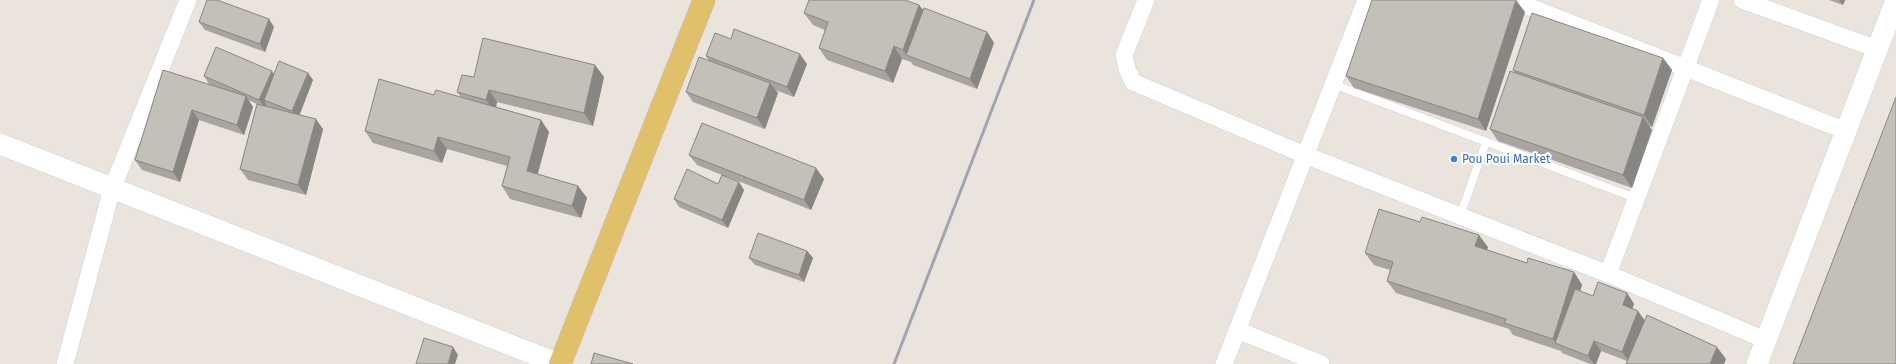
<svg xmlns="http://www.w3.org/2000/svg" width="1896" height="364" font-family="'Fira Sans',sans-serif">
  <style>
    .lines { fill: none; stroke-linecap: round; stroke-linejoin: round }
    .service-casing { stroke: #cccfda; stroke-width: 9 }
    .minor-casing { stroke: #cccfda; stroke-width: 18 }
    .tertiary-casing { stroke: #cccfda; stroke-width: 22 }
    .primary-casing { stroke: #c3c3c3; stroke-width: 23 }
    .service { stroke: #fff; stroke-width: 8 }
    .minor { stroke: #fff; stroke-width: 17 }
    .tertiary { stroke: #fff; stroke-width: 21 }
    .primary { stroke: #e1c06b; stroke-width: 22 }
    .rail { stroke: #a1a4b2; stroke-width: 3 }
    .wall { fill: #a8a49f }
    .shaded-wall { fill: #888682 }
    .building { fill: #c3bfb9; stroke: #888682 }
    .shop-dot { fill: #3f7fe0; stroke: #fff; stroke-width: 1.5 }
    .labels { text-anchor: middle; stroke-width: 4; stroke-linejoin: round; paint-order: stroke }
    .shop-label { font-size: 12px; fill: #366cbe; stroke: #fff; text-anchor: start }
  </style>
  <rect width="100%" height="100%" fill="#eae4dd"/>
  <g class="lines">
    <defs>
      <path id="service" d="M 1333,84 L 1638,199
        M 1460,216 L 1486,142"/>
      <path id="minor" d="M 1146,0 L 1124,55 L 1127,69 L 1133,82 L 1305,155 L 1608,274 L 1766,340
        M 1512,0 L 1846,131
        M 1742,0 L 1877,49
        M 1608,274 L 1711,0
        M 1237,330 L 1321,364
        M 65,364 L 112,189 L 188,0
        M 1224,364 L 1366,0"/>
      <path id="tertiary" d="M 0,144 L 559,364
        M 1757,364 L 1896,0"/>
      <path id="primary" d="M 560,364 L 704,0"/>
    </defs>
    <use href="#service" class="service-casing"/>
    <use href="#minor" class="minor-casing"/>
    <use href="#tertiary" class="tertiary-casing"/>
    <use href="#primary" class="primary-casing"/>
    <use href="#service" class="service"/>
    <use href="#minor" class="minor"/>
    <use href="#tertiary" class="tertiary"/>
    <use href="#primary" class="primary"/>
    <path class="rail" d="M 894,364 L 1034,0"/>
  </g>
  <path class="wall" d="M 1829,0 L 1845,0 L 1843,5 Z
    M 919,5 L 923,10 L 987,32 L 994,43 L 977,89 L 913,65 L 911,62 L 902,59 L 893,83 L 827,60 L 819,48 L 825,30 L 813,25 L 804,13 Z
    M 1525,12 L 1486,131 L 1354,88 L 1346,76 Z
    M 199,22 L 274,27 L 265,52 L 205,30 Z
    M 731,39 L 807,64 L 794,97 L 775,90 L 778,93 L 765,129 L 693,102 L 686,92 L 709,61 L 706,56 Z
    M 1663,58 L 1672,70 L 1652,127 L 1649,126 L 1652,130 L 1632,188 L 1498,141 L 1490,129 L 1515,73 L 1513,70 Z
    M 595,65 L 604,77 L 593,126 L 497,102 L 496,107 L 541,120 L 549,132 L 538,174 L 578,186 L 587,198 L 581,218 L 510,199 L 502,186 L 507,166 L 447,149 L 442,163 L 373,143 L 365,131 L 434,95 L 461,97 L 457,92 L 474,77 Z
    M 163,70 L 220,88 L 209,84 L 204,76 L 308,73 L 313,80 L 299,115 L 323,129 L 306,195 L 248,180 L 240,169 L 257,104 L 248,100 L 253,107 L 244,135 L 199,120 L 180,182 L 142,170 L 135,160 Z
    M 689,155 L 824,179 L 811,210 L 723,175 L 744,190 L 728,228 L 679,207 L 674,199 L 718,184 L 722,175 L 697,165 Z
    M 1488,247 L 1487,250 L 1527,263 L 1574,272 L 1582,285 L 1580,291 L 1593,296 L 1627,293 L 1634,304 L 1632,308 L 1638,311 L 1645,321 L 1726,359 L 1627,361 L 1601,351 L 1596,364 L 1590,364 L 1562,353 L 1561,351 L 1513,335 L 1509,329 L 1396,293 L 1387,281 L 1390,270 L 1374,265 L 1365,253 Z
    M 807,251 L 813,258 L 804,282 L 755,265 L 749,258 Z"/>
  <path class="shaded-wall" d="M 1516,0 L 1525,12 L 1486,131 L 1478,119 Z
    M 1839,0 L 1845,0 L 1843,5 Z
    M 919,5 L 928,17 L 907,55 L 903,50 Z
    M 269,19 L 274,27 L 265,52 L 260,44 Z
    M 987,32 L 994,43 L 977,89 L 970,79 Z
    M 894,46 L 902,59 L 893,83 L 885,71 Z
    M 800,54 L 807,64 L 794,97 L 787,87 Z
    M 1663,58 L 1672,70 L 1652,127 L 1644,115 Z
    M 595,65 L 604,77 L 593,126 L 584,113 Z
    M 272,71 L 277,79 L 264,100 L 266,104 L 265,107 L 259,100 Z
    M 308,73 L 313,80 L 298,119 L 292,111 Z
    M 770,83 L 778,93 L 765,129 L 757,118 Z
    M 489,90 L 497,102 L 495,112 L 486,100 Z
    M 246,96 L 253,107 L 244,135 L 237,125 Z
    M 192,110 L 199,120 L 180,182 L 173,172 Z
    M 1643,117 L 1652,130 L 1632,188 L 1623,175 Z
    M 316,119 L 323,129 L 306,195 L 298,185 Z
    M 541,120 L 549,132 L 535,183 L 527,171 Z
    M 438,137 L 447,149 L 442,163 L 434,151 Z
    M 816,168 L 824,179 L 811,210 L 804,200 Z
    M 739,182 L 744,190 L 728,228 L 722,220 Z
    M 578,186 L 587,198 L 581,218 L 572,206 Z
    M 1479,235 L 1488,247 L 1484,258 L 1475,246 Z
    M 807,251 L 813,258 L 804,282 L 799,275 Z
    M 1574,272 L 1582,285 L 1563,346 L 1556,343 L 1553,339 Z
    M 1627,293 L 1634,304 L 1630,315 L 1623,305 Z
    M 1638,311 L 1645,321 L 1630,362 L 1622,352 Z
    M 1594,341 L 1601,351 L 1596,364 L 1594,364 L 1588,356 Z
    M 453,347 L 458,355 L 455,364 L 448,364 Z
    M 1717,347 L 1726,359 L 1724,364 L 1710,364 Z"/>
  <path class="building" d="M 207,0 L 217,0 L 269,19 L 260,44 L 199,22 Z
    M 809,0 L 905,0 L 919,5 L 903,50 L 894,46 L 885,71 L 819,48 L 828,22 L 804,13 Z
    M 1372,0 L 1516,0 L 1478,119 L 1346,76 Z
    M 924,8 L 987,32 L 970,79 L 906,55 Z
    M 1532,13 L 1663,58 L 1644,115 L 1513,70 Z
    M 734,29 L 800,54 L 787,87 L 706,56 L 715,33 L 731,39 Z
    M 483,38 L 595,65 L 584,113 L 489,90 L 486,100 L 457,92 L 462,75 L 474,77 Z
    M 216,47 L 272,71 L 259,100 L 204,76 Z
    M 699,57 L 770,83 L 757,118 L 686,92 Z
    M 279,61 L 308,73 L 292,111 L 264,100 Z
    M 163,70 L 246,96 L 237,125 L 192,110 L 173,172 L 135,160 Z
    M 1510,71 L 1643,117 L 1623,175 L 1490,129 Z
    M 379,79 L 434,95 L 436,90 L 541,120 L 527,171 L 578,186 L 572,206 L 502,186 L 510,157 L 438,137 L 434,151 L 365,131 Z
    M 1896,97 L 1896,364 L 1793,364 Z
    M 257,104 L 316,119 L 298,185 L 240,169 Z
    M 702,123 L 816,168 L 804,200 L 689,155 Z
    M 687,169 L 718,184 L 722,175 L 739,182 L 722,220 L 674,199 Z
    M 1379,209 L 1420,222 L 1422,217 L 1479,235 L 1475,246 L 1527,263 L 1528,258 L 1574,272 L 1553,339 L 1504,323 L 1506,319 L 1387,281 L 1393,262 L 1365,253 Z
    M 758,233 L 807,251 L 799,275 L 749,258 Z
    M 1598,282 L 1627,293 L 1623,305 L 1638,311 L 1622,352 L 1594,341 L 1588,356 L 1555,343 L 1575,289 L 1593,296 Z
    M 1647,315 L 1717,347 L 1710,364 L 1626,364 Z
    M 424,338 L 453,347 L 448,364 L 416,364 Z
    M 594,353 L 633,364 L 591,364 Z"/>
  <circle class="shop-dot" cx="1454" cy="159" r="4"/>
  <g class="labels">
    <g class="shop-label">
      <text x="1462" y="163">Pou Poui Market</text>
    </g>
  </g>
</svg>
